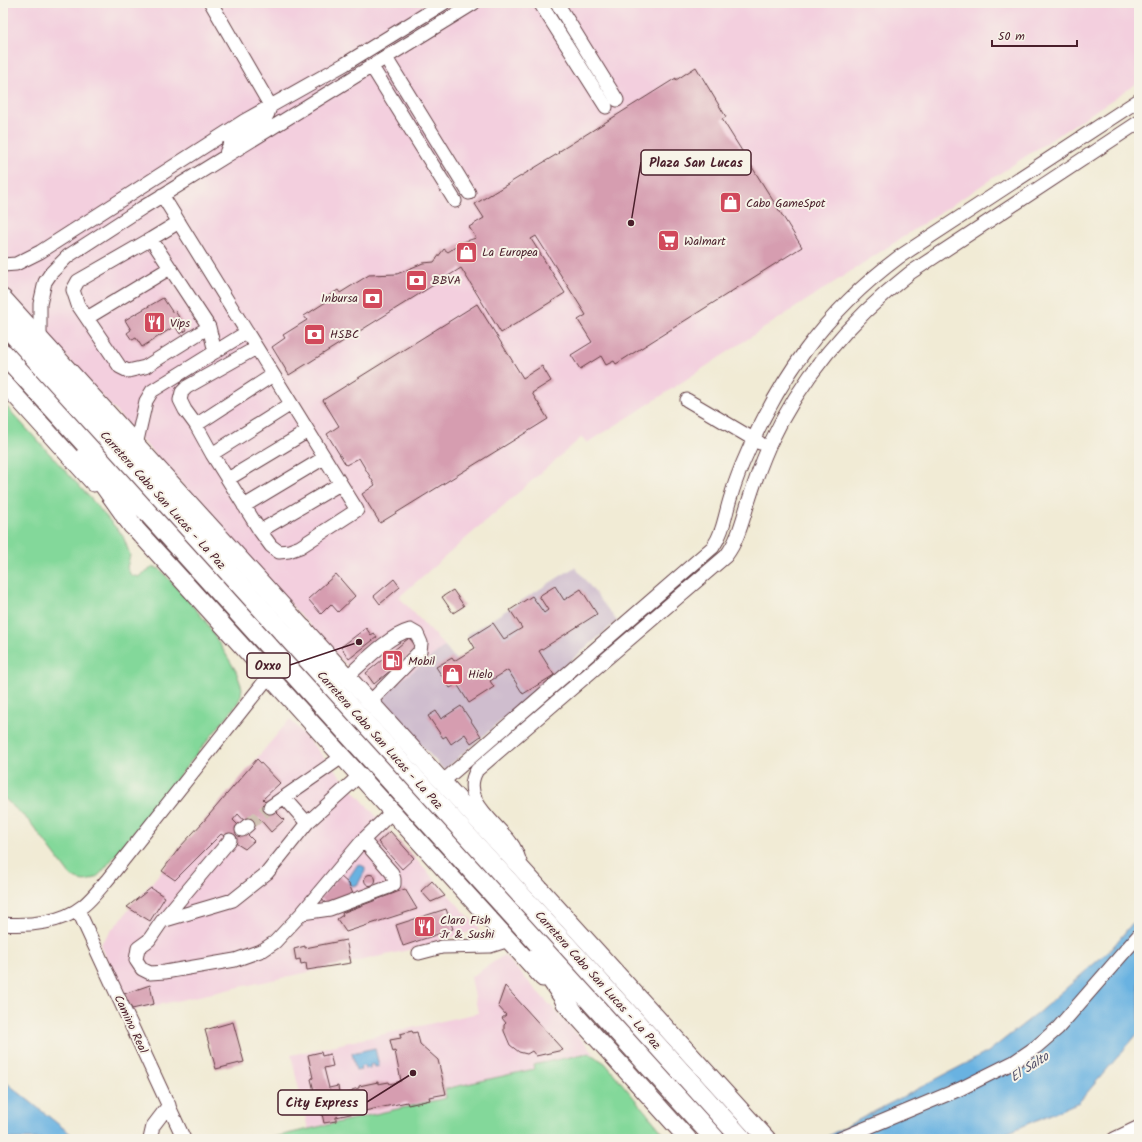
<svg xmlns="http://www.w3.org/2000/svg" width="1142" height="1142" font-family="Kalam,sans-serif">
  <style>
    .built { fill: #f3cfde }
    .industrial { fill: #cfbdce }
    .green { fill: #83d89a; stroke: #667c62 }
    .water { fill: #69b2e1; stroke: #5a6886 }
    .building { fill: #d69db0 }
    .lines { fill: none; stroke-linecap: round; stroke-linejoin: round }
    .minor-tunnel { stroke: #d0c2b3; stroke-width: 13; stroke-dasharray: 13 6; stroke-linecap: butt }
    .minor-casing { stroke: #633e44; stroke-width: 15 }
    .major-casing { stroke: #633e44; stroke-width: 19 }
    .highway-casing { stroke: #633e44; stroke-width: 21 }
    .minor { stroke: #fff; stroke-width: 13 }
    .major { stroke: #fff; stroke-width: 17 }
    .highway { stroke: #fff; stroke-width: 19 }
    .labels { text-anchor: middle; stroke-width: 4; stroke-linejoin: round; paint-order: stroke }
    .poi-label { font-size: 12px; fill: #4a1f2b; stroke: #f7f3e8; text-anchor: start }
    .street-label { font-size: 12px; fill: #4a1f2b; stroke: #f7f3e8 }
    .water-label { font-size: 13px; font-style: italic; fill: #55526b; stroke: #f7f3e8 }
    .leader { fill: none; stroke: #4a1f2b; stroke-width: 1.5 }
    .callout-dot { fill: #4a1f2b; stroke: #f7f3e8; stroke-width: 1.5 }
    .callout { fill: #f7f3e8; stroke: #4a1f2b; stroke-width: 1.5 }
    .callout-label { font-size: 13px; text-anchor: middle; font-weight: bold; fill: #4a1f2b }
  </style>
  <rect width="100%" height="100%" fill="#f7f3e8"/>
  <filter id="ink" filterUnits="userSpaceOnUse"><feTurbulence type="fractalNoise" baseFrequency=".025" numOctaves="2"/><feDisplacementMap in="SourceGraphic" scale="8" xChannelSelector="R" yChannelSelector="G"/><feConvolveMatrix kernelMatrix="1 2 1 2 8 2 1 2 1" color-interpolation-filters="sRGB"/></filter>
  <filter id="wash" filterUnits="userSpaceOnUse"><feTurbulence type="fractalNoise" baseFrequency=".012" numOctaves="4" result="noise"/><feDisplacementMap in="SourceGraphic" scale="16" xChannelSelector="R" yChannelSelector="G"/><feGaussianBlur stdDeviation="0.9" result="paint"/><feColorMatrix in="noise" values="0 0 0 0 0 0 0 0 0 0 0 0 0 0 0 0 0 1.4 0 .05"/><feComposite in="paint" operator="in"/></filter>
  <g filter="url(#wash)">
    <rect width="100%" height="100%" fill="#f1ebd5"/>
    <path class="built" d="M 3,3 L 1139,3 L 1139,82 L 632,415 L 587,443 L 582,437 L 399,597 L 445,646 L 378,698 L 332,650 L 3,287 Z
      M 290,719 L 377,817 L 480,929 L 413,949 L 131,1011 L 100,944 Z
      M 504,955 L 595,1054 L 589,1053 L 533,1065 L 534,1069 L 447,1098 L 308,1129 L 291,1055 L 478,1013 L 471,977 Z"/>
    <path class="industrial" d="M 575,567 L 617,621 L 444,770 L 378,698 L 445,646 L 456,660 L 474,648 L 467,635 Z"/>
    <path class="green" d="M 3,403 L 92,500 L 123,536 L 130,555 L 127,568 L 131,575 L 138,577 L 153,567 L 160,569 L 205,620 L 236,671 L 242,688 L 241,696 L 237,704 L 101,873 C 92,882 81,884 70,875 L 30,822 L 3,797 Z
      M 589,1053 L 605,1063 L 668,1139 L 265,1139 L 446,1098 L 445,1089 L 534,1069 L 533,1065 Z"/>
    <path class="water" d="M 358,864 L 365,867 L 365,871 L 358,884 L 353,886 L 349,884 L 348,879 Z
      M 1139,915 L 1139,1032 L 1079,1102 L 993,1139 L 822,1139 L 988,1052 L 1039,1012 L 1112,948 Z
      M 375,1048 L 379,1066 L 375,1067 L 374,1064 L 370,1065 L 370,1068 L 365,1069 L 364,1066 L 360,1067 L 361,1070 L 356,1071 L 352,1053 Z
      M 3,1080 L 77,1139 L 3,1139 Z"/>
    <g id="blocks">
      <path class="building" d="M 696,67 L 726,117 L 722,119 L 802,247 L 616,364 L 614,361 L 606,365 L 601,356 L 580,369 L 571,355 L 592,342 L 578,320 L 586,315 L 536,236 L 531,239 L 565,293 L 501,333 L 461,268 L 289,375 L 272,347 L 285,338 L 283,335 L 307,320 L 304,316 L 329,300 L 327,297 L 338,290 L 340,293 L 369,275 L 397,274 L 423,263 L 434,262 L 444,249 L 448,252 L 463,242 L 476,238 L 469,227 L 484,218 L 475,204 L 559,153 L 558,152 L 676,78 L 676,80 Z
        M 163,298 L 173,313 L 175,311 L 187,330 L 180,334 L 175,326 L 142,347 L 136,338 L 132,340 L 127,333 L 131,330 L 125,320 Z
        M 477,304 L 523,378 L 542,366 L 551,381 L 532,393 L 548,419 L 380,523 L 362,494 L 375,485 L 359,458 L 346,465 L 327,434 L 339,426 L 323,400 Z
        M 336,574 L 355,596 L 338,612 L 331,604 L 321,614 L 308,599 Z
        M 394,579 L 400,587 L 380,604 L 374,596 Z
        M 555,586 L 564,600 L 581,589 L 597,614 L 539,651 L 554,675 L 523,694 L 508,670 L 490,681 L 494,687 L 469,703 L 457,684 L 450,688 L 436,667 L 452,658 L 454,661 L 475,648 L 469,638 L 493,623 L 504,639 L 522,628 L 510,610 L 532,596 L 544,613 L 548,610 L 539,596 Z
        M 453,590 L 464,606 L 453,613 L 442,597 Z
        M 366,628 L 371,635 L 374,633 L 377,637 L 349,659 L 341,647 Z
        M 409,638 L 418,648 L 374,684 L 366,673 Z
        M 461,706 L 481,736 L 471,743 L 465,734 L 451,744 L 446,736 L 443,738 L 428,716 L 436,711 L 441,719 Z
        M 257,759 L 280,783 L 263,799 L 284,820 L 271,832 L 259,818 L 249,826 L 238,814 L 233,820 L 254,841 L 245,849 L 221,834 L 175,880 L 162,871 L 180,847 L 203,822 Z
        M 390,831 L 414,858 L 402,869 L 378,842 Z
        M364.5 880a5.5 5.5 0 1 1 11 0a5.5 5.5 0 1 1-11 0Z
        M 340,876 L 349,884 L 353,894 L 327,905 L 321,898 Z
        M 432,881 L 445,896 L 431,902 L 421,891 Z
        M 151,888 L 165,897 L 150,921 L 127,907 Z
        M 405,889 L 417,909 L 346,932 L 337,919 L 343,915 L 342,913 Z
        M 446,909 L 453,929 L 403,946 L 396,925 Z
        M 346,940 L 351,963 L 307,970 L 306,963 L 301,964 L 300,959 L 296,960 L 294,949 L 305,946 L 305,948 Z
        M 150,985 L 154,1004 L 132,1009 L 124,994 Z
        M 505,986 L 563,1050 L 536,1056 L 532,1051 L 527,1054 L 519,1052 L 510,1045 L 504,1031 L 504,1025 L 506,1023 L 502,1018 L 506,1015 L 498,1006 Z
        M 233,1022 L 244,1062 L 216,1069 L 205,1030 Z
        M 412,1031 L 413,1033 L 417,1032 L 420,1044 L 438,1060 L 446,1094 L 429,1097 L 430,1100 L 408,1105 L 407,1102 L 336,1117 L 336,1121 L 324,1123 L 319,1100 L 325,1098 L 325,1096 L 317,1097 L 316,1090 L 314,1091 L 311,1079 L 313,1078 L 308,1055 L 321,1052 L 322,1056 L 330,1054 L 333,1066 L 324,1068 L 329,1088 L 338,1086 L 339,1093 L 335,1094 L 335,1096 L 352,1092 L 352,1090 L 359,1088 L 359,1086 L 378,1082 L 378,1084 L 389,1082 L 390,1084 L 401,1081 L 395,1051 L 393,1052 L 390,1040 L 401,1038 L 400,1034 Z"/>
    </g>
  </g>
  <g filter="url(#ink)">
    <use href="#blocks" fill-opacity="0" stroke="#633e44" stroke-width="1"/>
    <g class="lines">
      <path class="minor-tunnel" d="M 248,825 L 270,807"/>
      <defs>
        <path id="minor" d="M 211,3 L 270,105 C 268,133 228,132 226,155
          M 540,3 L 606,107
          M 557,3 L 617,100
          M 386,58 L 469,193
          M 372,67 L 455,201
          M 162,195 L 357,510 L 300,547 L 289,551 L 279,552 L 271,546 L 260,531 L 212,454 L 196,425 L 185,410 L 180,400 L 182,392 L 187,387 L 256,348
          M 179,222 L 151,239 L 209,327 L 215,352
          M 151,239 L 78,281 L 73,290 L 78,305 L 120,367 L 128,371 L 145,367 L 209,327
          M 3,265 L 16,264 L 40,252 L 244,121 L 345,64 L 444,3
          M 87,318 L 170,268
          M 40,338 L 40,304 L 45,282 L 51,273 L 68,256 L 142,208 L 474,3
          M 687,400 L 760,443
          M 196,425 L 273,375
          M 136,445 L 146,401 L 152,391 L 247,332
          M 212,454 L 291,404
          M 228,479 L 308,431
          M 244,506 L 324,458
          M 260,531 L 340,484
          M 347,677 C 364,662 388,636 410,630 L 417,634 L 421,643 L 420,651 L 370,702
          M 436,775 L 442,778 L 448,777 L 713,547 C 724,531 725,514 731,496 C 734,485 738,475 742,465 C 778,379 824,313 899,257 L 1139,100
          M 285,798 L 307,823
          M 270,807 L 342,757
          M 242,830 L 248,825
          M 230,840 L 162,921 L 149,940 L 138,948 L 136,960 L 142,969 L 150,973 L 165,972 L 235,960 L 263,950 L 275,942 L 302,913 L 330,909 L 389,887 L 394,884 L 394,879 L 392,873 L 363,840
          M 520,862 C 518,856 515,848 511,843 C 496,822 459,799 477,770 L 726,556 C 738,540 742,522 748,503 C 754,484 761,464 769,446 C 801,377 851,319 910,273 L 1139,122
          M 78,910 L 184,1139
          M 302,913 L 363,840 L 392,812
          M 162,921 L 233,900 L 267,873 L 307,823 L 359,776
          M 3,924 C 29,926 62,923 83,906 C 93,898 100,888 108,879 L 269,676
          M 419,953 L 442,947 L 490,946 L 509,940
          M 150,1139 L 153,1126 L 169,1105
          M 840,1139 L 960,1089 L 1014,1062 L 1036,1047 L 1058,1028 L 1139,935
          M 1114,1139 L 1139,1127"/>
        <path id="major" d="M 3,298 L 767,1139
          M 3,382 L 94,483
          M 124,516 L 543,978
          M 564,1002 L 688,1139"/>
        <path id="highway" d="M 3,323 L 742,1139
          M 3,353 L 715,1139
          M 84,457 L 133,526
          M 303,629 L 333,674
          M 536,957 L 574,1013"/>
      </defs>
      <use href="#minor" class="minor-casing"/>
      <use href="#major" class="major-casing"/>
      <use href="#highway" class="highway-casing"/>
      <use href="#minor" class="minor"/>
      <use href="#major" class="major"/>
      <use href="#highway" class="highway"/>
    </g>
  </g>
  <defs>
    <symbol id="shop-square" viewBox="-11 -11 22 22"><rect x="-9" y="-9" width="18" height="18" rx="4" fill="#d1495b" stroke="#f7f3e8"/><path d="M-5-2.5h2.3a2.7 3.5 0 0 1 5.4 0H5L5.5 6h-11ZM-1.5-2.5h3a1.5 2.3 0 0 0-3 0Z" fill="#fff"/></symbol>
    <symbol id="supermarket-square" viewBox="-11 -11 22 22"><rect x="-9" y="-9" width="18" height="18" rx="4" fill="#d1495b" stroke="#f7f3e8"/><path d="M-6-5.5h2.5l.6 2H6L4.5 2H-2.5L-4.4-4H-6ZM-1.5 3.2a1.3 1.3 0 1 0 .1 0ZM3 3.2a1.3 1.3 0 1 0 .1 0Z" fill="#fff"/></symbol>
    <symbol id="bank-square" viewBox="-11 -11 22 22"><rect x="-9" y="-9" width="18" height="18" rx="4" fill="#d1495b" stroke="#f7f3e8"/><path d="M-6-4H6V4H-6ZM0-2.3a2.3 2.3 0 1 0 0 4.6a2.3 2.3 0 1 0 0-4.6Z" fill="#fff"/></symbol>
    <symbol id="restaurant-square" viewBox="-11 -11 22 22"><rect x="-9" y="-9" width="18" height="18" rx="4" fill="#d1495b" stroke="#f7f3e8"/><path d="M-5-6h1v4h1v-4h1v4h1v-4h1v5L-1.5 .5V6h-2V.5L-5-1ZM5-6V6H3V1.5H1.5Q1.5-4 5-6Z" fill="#fff"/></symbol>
    <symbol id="fuel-square" viewBox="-11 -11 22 22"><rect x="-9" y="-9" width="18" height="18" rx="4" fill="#d1495b" stroke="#f7f3e8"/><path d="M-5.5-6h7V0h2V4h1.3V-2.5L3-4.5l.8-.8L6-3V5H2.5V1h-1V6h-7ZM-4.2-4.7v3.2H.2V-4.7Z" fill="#fff"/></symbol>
  </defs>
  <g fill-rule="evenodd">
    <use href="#shop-square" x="718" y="190" width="25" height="25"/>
    <use href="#supermarket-square" x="656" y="228" width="25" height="25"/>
    <use href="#shop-square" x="454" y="240" width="25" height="25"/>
    <use href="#bank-square" x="404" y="268" width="25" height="25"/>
    <use href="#bank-square" x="360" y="286" width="25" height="25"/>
    <use href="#restaurant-square" x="142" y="310" width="25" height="25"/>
    <use href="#bank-square" x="302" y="322" width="25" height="25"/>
    <use href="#fuel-square" x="380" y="648" width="25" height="25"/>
    <use href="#shop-square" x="440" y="662" width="25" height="25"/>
    <use href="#restaurant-square" x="412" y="914" width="25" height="25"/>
  </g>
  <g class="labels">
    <g class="poi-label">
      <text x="746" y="207">Cabo GameSpot</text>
      <text x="684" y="245">Walmart</text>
      <text x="482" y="256">La Europea</text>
      <text x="432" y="284">BBVA</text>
      <text x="358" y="302" text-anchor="end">Inbursa</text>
      <text x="170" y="327">Vips</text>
      <text x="330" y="338">HSBC</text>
      <text x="408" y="665">Mobil</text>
      <text x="468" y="678">Hielo</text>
      <text x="440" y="924">Claro Fish<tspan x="440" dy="14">Jr &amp; Sushi</tspan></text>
    </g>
    <g class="street-label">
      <text transform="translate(163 500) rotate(48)" y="4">Carretera Cabo San Lucas - La Paz</text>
      <text transform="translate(380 740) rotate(48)" y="4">Carretera Cabo San Lucas - La Paz</text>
      <text transform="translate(598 980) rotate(48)" y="4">Carretera Cabo San Lucas - La Paz</text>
      <text transform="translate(131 1024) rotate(65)" y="4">Camino Real</text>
    </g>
    <g class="water-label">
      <text transform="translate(1029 1066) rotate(-33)" y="5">El Salto</text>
    </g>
  </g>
  <path class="leader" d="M631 223L641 162M359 642L290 665M413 1073L367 1102"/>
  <g class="callout-dot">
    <circle cx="631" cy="223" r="4"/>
    <circle cx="359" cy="642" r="4"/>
    <circle cx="413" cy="1073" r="4"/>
  </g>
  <g class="callout">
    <rect x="641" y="150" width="110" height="25" rx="4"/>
    <rect x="247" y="653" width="43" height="25" rx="4"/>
    <rect x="278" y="1090" width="89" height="25" rx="4"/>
  </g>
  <g class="callout-label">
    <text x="696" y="167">Plaza San Lucas</text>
    <text x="268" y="670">Oxxo</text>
    <text x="322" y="1107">City Express</text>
  </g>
  <rect width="1142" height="1142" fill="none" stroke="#f7f3e8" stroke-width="16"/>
  <path d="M992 40v6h85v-6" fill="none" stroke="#4a1f2b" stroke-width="2"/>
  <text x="998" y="40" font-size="12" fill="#4a1f2b" stroke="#f7f3e8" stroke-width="3" paint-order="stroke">50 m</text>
</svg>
